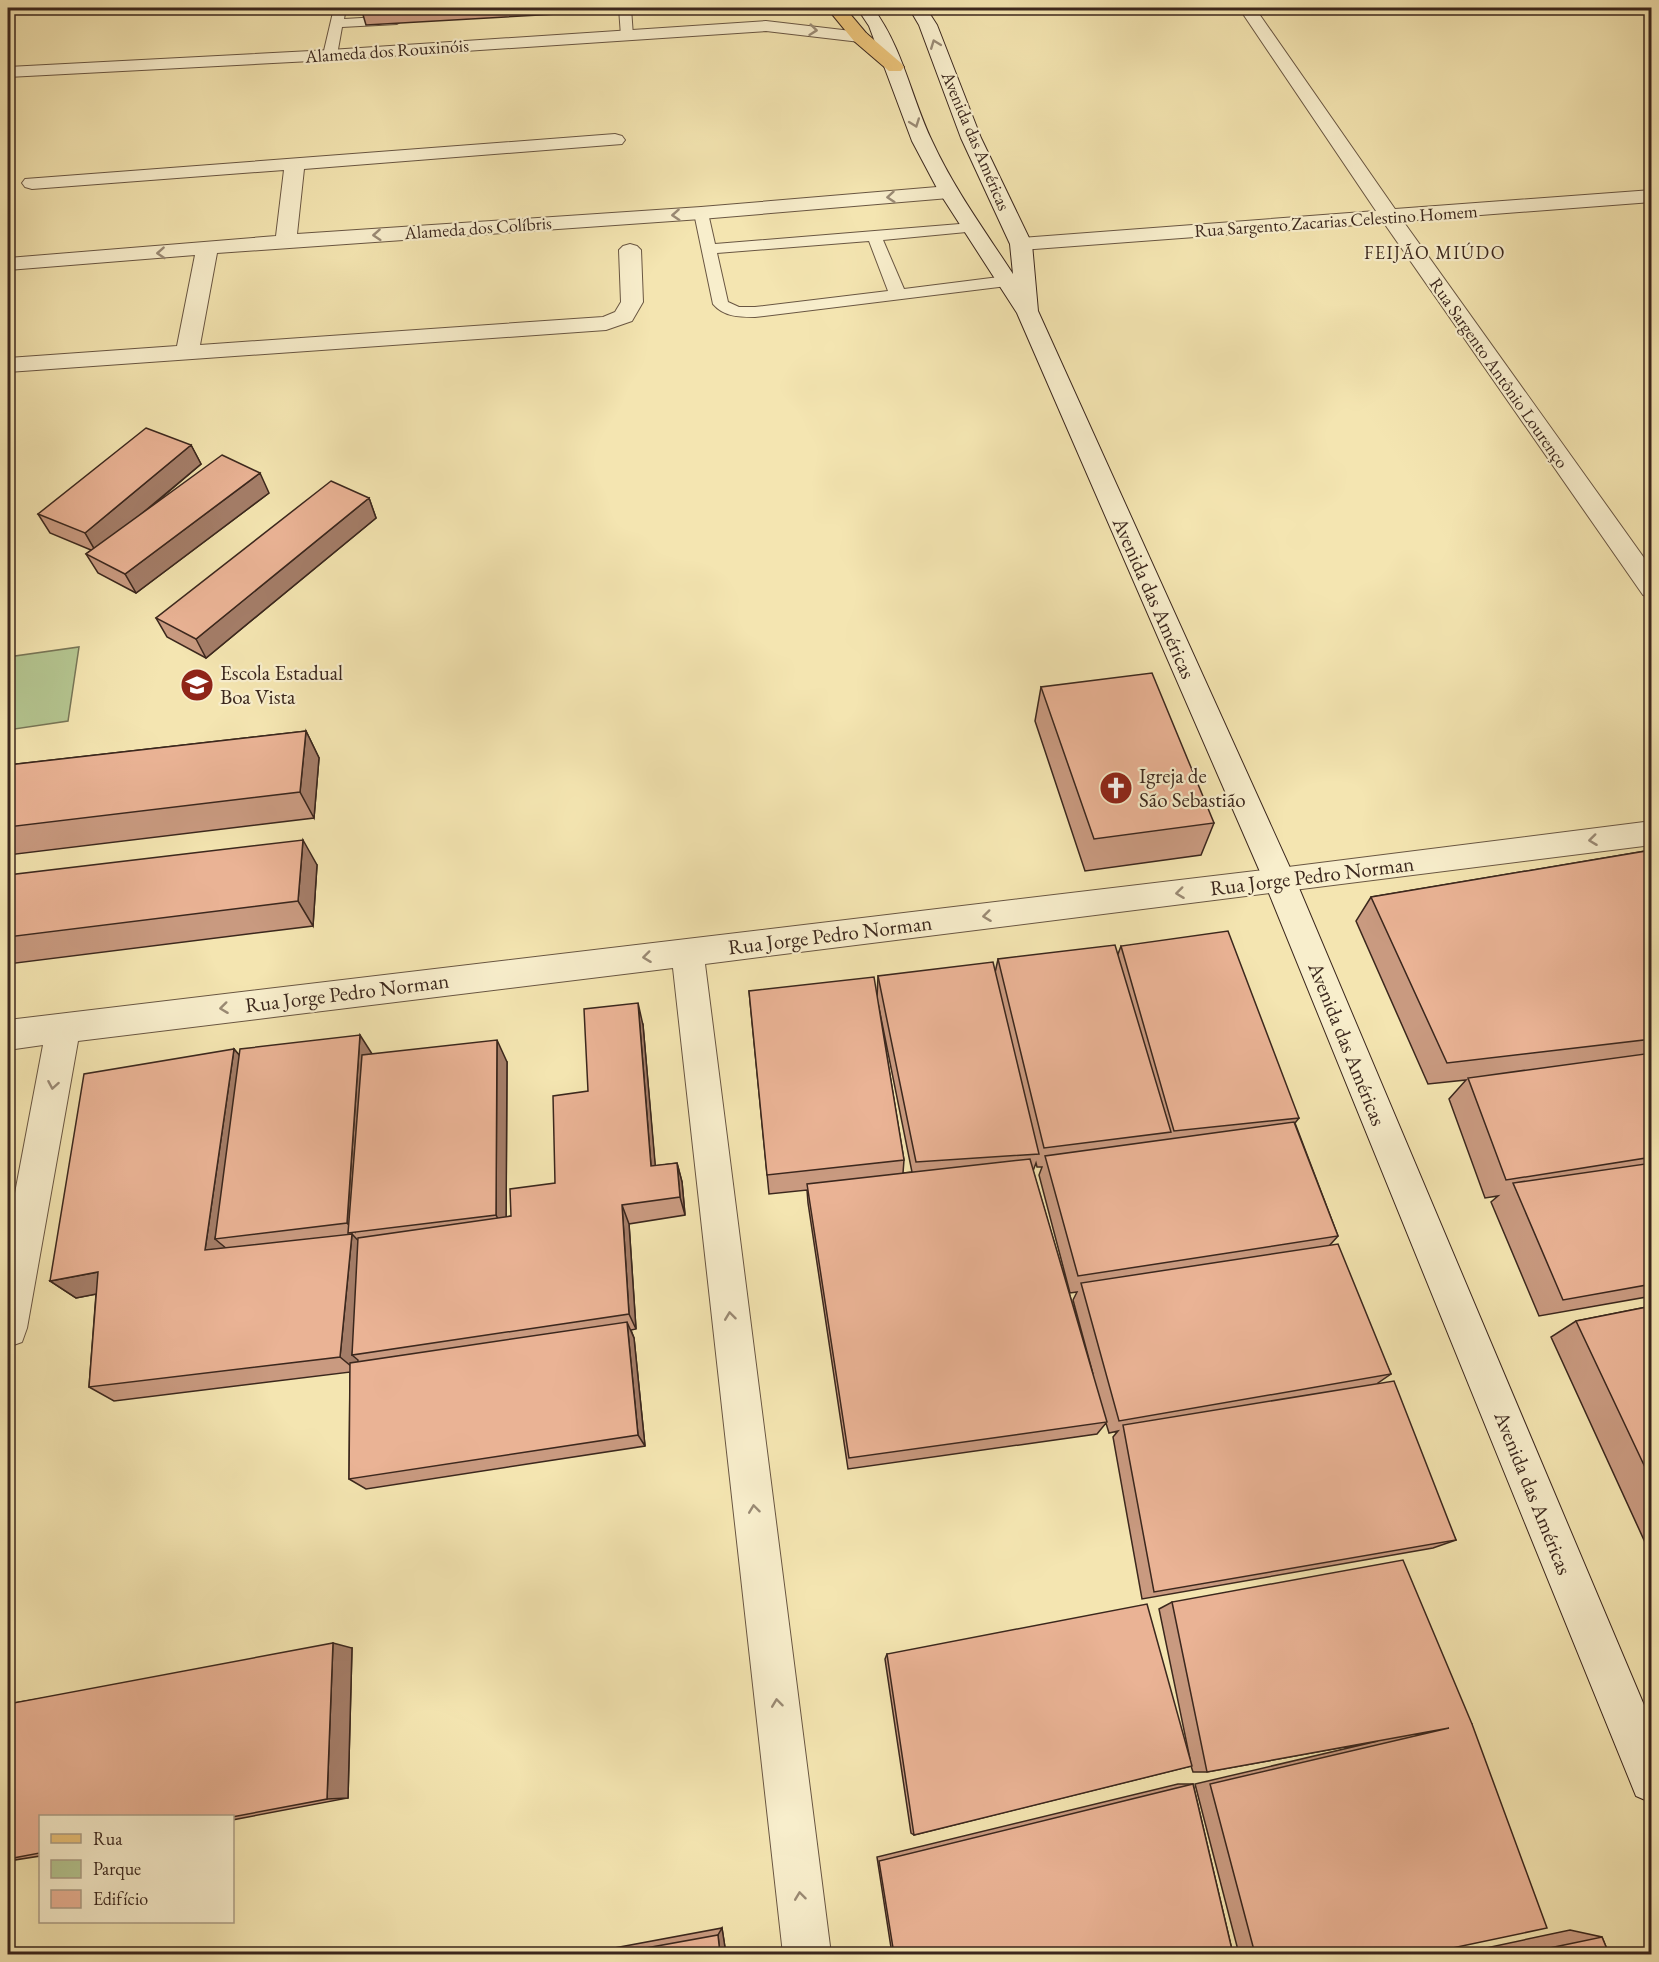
<svg xmlns="http://www.w3.org/2000/svg" width="1659" height="1962" font-family="'EB Garamond',serif">
  <style>
    .green { fill: #b5c691; stroke: #787657; stroke-width: 1.5 }
    .lines { fill: none; stroke-linecap: round; stroke-linejoin: round }
    .lane-casing { stroke: #695642; stroke-width: 2 }
    .street-casing { stroke: #695642; stroke-width: 2 }
    .secondary-casing { stroke: #3b271d; stroke-width: 2 }
    .primary-casing { stroke: #3b271d; stroke-width: 2 }
    .lane { fill: #f8eecc; fill-rule: evenodd }
    .street { fill: #f8eecc; fill-rule: evenodd }
    .secondary { fill: #f8eecc; fill-rule: evenodd }
    .primary { fill: #eac278; fill-rule: evenodd }
    .wall { fill: #c99a80; stroke: #3b271d; stroke-width: 1.5; fill-rule: evenodd }
    .shaded-wall { fill: #a47d68; stroke: #3b271d; stroke-width: 1.5 }
    .building { fill: #eab395; stroke: #3b271d; stroke-width: 1.5 }
    .oneway { stroke: #9a8a74 }
    .labels { text-anchor: middle; stroke-width: 4.5; stroke-linejoin: round; paint-order: stroke }
    .far-street-label { font-size: 18px; fill: #3b271d; stroke: #f8eecc }
    .far-neighbourhood-label { font-size: 18px; letter-spacing: 1.5px; fill: #3b271d; stroke: #f8eecc }
    .street-label { font-size: 21px; fill: #3b271d; stroke: #f8eecc }
    .poi-label { font-size: 21px; fill: #3b271d; stroke: #f8eecc; text-anchor: start }
  </style>
  <rect width="100%" height="100%" fill="#f4e5b1"/>
  <filter id="stains"><feTurbulence type="fractalNoise" baseFrequency=".00333" numOctaves="4"/><feColorMatrix values="0 0 0 0 .2 0 0 0 0 .09 0 0 0 0 .02 0 0 0 .5 -.17"/></filter>
  <radialGradient id="worn" r=".72"><stop offset=".6" stop-color="#630" stop-opacity="0"/><stop offset="1" stop-color="#630" stop-opacity=".3"/></radialGradient>
  <path class="green" d="M 79,647 L 68,721 L 8,730 L 8,657 Z"/>
  <g class="lines">
    <defs>
      <path id="lane" d="M 334,8 L 346,8 L 344,19 L 397,16 L 403,20 L 397,24 L 342,27 L 337,55 L 330,59 L 323,55 Z
        M 619,8 L 631,8 L 633,36 L 632,39 L 627,40 L 621,36 Z
        M 701,209 L 708,213 L 715,244 L 972,223 L 977,225 L 980,228 L 977,231 L 883,240 L 904,289 L 1007,276 L 1015,281 L 1007,286 L 755,317 C 740,317 724,317 713,304 L 694,213 ZM 869,241 L 888,291 L 755,307 L 739,307 L 728,302 L 717,253 Z"/>
      <path id="street" d="M 1239,8 L 1255,8 L 1395,209 L 1652,190 L 1652,202 L 1403,221 L 1652,569 L 1652,598 L 1643,595 L 1384,223 L 1021,250 L 1014,248 L 1010,244 L 1014,240 L 1021,238 L 1376,211 Z
        M 766,21 L 860,32 L 866,33 L 869,37 L 866,41 L 860,42 L 766,31 L 330,60 L 8,77 L 8,67 L 330,50 Z
        M 615,134 L 622,136 L 625,140 L 622,144 L 304,169 L 297,234 L 701,207 L 949,186 L 956,188 L 959,192 L 956,196 L 949,198 L 701,219 L 217,253 L 200,345 L 603,317 L 615,312 L 621,302 L 619,250 L 623,246 L 630,244 L 637,246 L 641,250 L 643,302 L 632,321 L 606,330 L 8,372 L 8,358 L 177,346 L 195,255 L 8,270 L 8,258 L 276,236 L 284,170 L 32,189 L 25,187 L 22,183 L 25,179 Z
        M 1652,821 L 1652,845 L 705,964 L 831,1954 L 783,1954 L 673,968 L 78,1041 L 27,1328 L 22,1342 L 8,1347 L 8,1230 L 43,1045 L 8,1050 L 8,1020 L 1280,868 Z"/>
      <path id="secondary" d="M 857,8 L 873,8 C 903,48 911,97 932,141 C 954,189 985,231 1013,274 L 1010,244 L 961,138 L 919,25 L 909,8 L 926,8 L 937,25 L 981,138 L 1032,244 L 1038,311 L 1296,881 L 1652,1724 L 1652,1803 L 1636,1796 L 1264,881 L 1017,313 L 939,192 L 912,141 L 869,26 Z"/>
      <path id="primary" d="M 827,8 L 845,8 L 866,33 L 901,63 L 904,67 L 901,71 L 889,71 L 854,41 Z"/>
    </defs>
    <use href="#lane" class="lane-casing"/>
    <use href="#street" class="street-casing"/>
    <use href="#secondary" class="secondary-casing"/>
    <use href="#primary" class="primary-casing"/>
    <use href="#lane" class="lane"/>
    <use href="#street" class="street"/>
    <use href="#secondary" class="secondary"/>
    <use href="#primary" class="primary"/>
  </g>
  <path class="wall" d="M 361,8 L 593,8 L 593,12 L 366,25 Z
    M 191,445 L 201,464 L 146,511 L 269,493 L 136,593 L 98,573 L 86,554 L 91,550 L 50,533 L 38,514 Z
    M 369,498 L 376,518 L 206,658 L 167,637 L 156,618 Z
    M 1041,687 L 1214,823 L 1201,855 L 1085,871 L 1035,721 Z
    M 306,731 L 319,758 L 314,818 L 8,855 L 8,765 Z
    M 1652,850 L 1652,1296 L 1539,1316 L 1491,1202 L 1498,1196 L 1485,1198 L 1449,1099 L 1466,1080 L 1428,1084 L 1356,921 L 1371,897 Z
    M 317,865 L 313,926 L 8,964 L 8,875 Z
    M 1121,946 L 1299,1118 L 1295,1123 L 1338,1236 L 1330,1245 L 1391,1374 L 1378,1383 L 1456,1540 L 1433,1548 L 1142,1599 L 1113,1437 L 1118,1431 L 1109,1433 L 1106,1423 L 1097,1434 L 848,1469 L 808,1203 L 807,1190 L 769,1194 L 749,991 L 877,998 L 878,976 L 995,973 L 998,959 L 1118,954 ZM 878,1003 L 912,1172 L 903,1173 L 904,1160 ZM 1036,1163 L 1037,1167 L 1042,1167 L 1039,1175 L 1070,1293 L 1077,1292 L 1073,1300 L 1093,1374 L 1033,1171 Z
    M 643,1025 L 655,1166 L 677,1163 L 682,1182 L 685,1215 L 629,1224 L 636,1329 L 631,1330 L 634,1338 L 645,1446 L 366,1489 L 349,1479 L 350,1372 L 114,1401 L 89,1387 L 96,1294 L 76,1298 L 50,1281 L 234,1049 L 239,1055 L 372,1054 L 507,1062 L 506,1217 L 511,1216 L 555,1183 L 588,1091 Z
    M 1652,1306 L 1652,1550 L 1649,1551 L 1551,1337 L 1576,1321 Z
    M 1172,1602 L 1472,1724 L 1424,1954 L 1239,1954 L 1195,1784 L 1378,1741 L 1207,1772 L 1193,1772 L 1191,1766 L 914,1835 L 911,1833 L 885,1659 L 887,1654 L 1190,1759 L 1159,1609 Z
    M 352,1648 L 348,1798 L 232,1820 L 232,1816 L 40,1816 L 40,1856 L 8,1861 L 8,1704 Z
    M 1178,1784 L 1193,1784 L 1233,1954 L 892,1954 L 877,1857 Z
    M 722,1928 L 726,1954 L 582,1954 Z
    M 1570,1930 L 1602,1937 L 1609,1954 L 1458,1954 Z"/>
  <path class="shaded-wall" d="M 191,445 L 201,464 L 96,552 L 85,533 Z
    M 260,473 L 269,493 L 136,593 L 125,574 Z
    M 369,498 L 376,518 L 206,658 L 196,639 Z
    M 306,731 L 319,758 L 314,818 L 300,792 Z
    M 303,840 L 317,865 L 313,926 L 298,901 Z
    M 638,1003 L 643,1025 L 657,1185 L 651,1166 Z
    M 360,1035 L 374,1057 L 355,1232 L 347,1223 Z
    M 497,1040 L 507,1062 L 506,1233 L 496,1215 Z
    M 234,1049 L 252,1070 L 215,1239 L 227,1249 L 205,1250 Z
    M 677,1163 L 682,1182 L 685,1215 L 680,1197 Z
    M 622,1205 L 629,1224 L 636,1329 L 629,1314 Z
    M 352,1234 L 368,1251 L 352,1355 L 358,1360 L 357,1371 L 340,1357 Z
    M 98,1272 L 122,1289 L 76,1298 L 50,1281 Z
    M 627,1322 L 634,1338 L 645,1446 L 638,1435 Z
    M 333,1643 L 352,1648 L 348,1798 L 327,1799 Z
    M 722,1928 L 726,1954 L 720,1954 L 718,1935 Z"/>
  <path class="building" d="M 146,428 L 191,445 L 85,533 L 38,514 Z
    M 222,455 L 260,473 L 125,574 L 86,554 Z
    M 331,481 L 369,498 L 196,639 L 156,618 Z
    M 1152,673 L 1214,823 L 1094,839 L 1041,687 Z
    M 306,731 L 300,792 L 8,827 L 8,765 Z
    M 303,840 L 298,901 L 8,937 L 8,875 Z
    M 1652,850 L 1652,1039 L 1447,1063 L 1371,897 Z
    M 1228,931 L 1299,1118 L 1174,1131 L 1121,946 Z
    M 1115,945 L 1171,1132 L 1044,1148 L 998,959 Z
    M 993,962 L 1039,1154 L 916,1162 L 878,976 Z
    M 874,977 L 904,1160 L 767,1175 L 749,991 Z
    M 638,1003 L 651,1166 L 677,1163 L 680,1197 L 622,1205 L 629,1314 L 352,1355 L 358,1238 L 511,1216 L 510,1189 L 555,1183 L 553,1096 L 588,1091 L 584,1009 Z
    M 360,1035 L 347,1223 L 215,1239 L 240,1049 Z
    M 497,1040 L 496,1215 L 348,1233 L 362,1055 Z
    M 234,1049 L 205,1250 L 352,1234 L 340,1357 L 89,1387 L 98,1272 L 50,1281 L 84,1074 Z
    M 1652,1053 L 1652,1157 L 1506,1180 L 1468,1078 Z
    M 1294,1122 L 1338,1236 L 1078,1276 L 1045,1156 Z
    M 1030,1159 L 1107,1422 L 849,1458 L 807,1184 Z
    M 1652,1163 L 1652,1284 L 1563,1300 L 1513,1183 Z
    M 1338,1244 L 1391,1374 L 1119,1421 L 1081,1283 Z
    M 1652,1306 L 1652,1482 L 1576,1321 Z
    M 627,1322 L 638,1435 L 349,1479 L 350,1363 Z
    M 1394,1381 L 1456,1540 L 1154,1592 L 1123,1425 Z
    M 1403,1560 L 1472,1724 L 1547,1928 L 1424,1954 L 1255,1954 L 1210,1784 L 1449,1728 L 1207,1772 L 1172,1602 Z
    M 1147,1604 L 1192,1766 L 914,1835 L 887,1654 Z
    M 333,1643 L 327,1799 L 232,1817 L 40,1816 L 40,1853 L 8,1859 L 8,1704 Z
    M 1193,1784 L 1233,1954 L 894,1954 L 879,1861 Z
    M 718,1935 L 720,1954 L 613,1954 Z
    M 1602,1937 L 1609,1954 L 1521,1954 Z"/>
  <defs><path id="oneway-chevron" d="M-2-3.5L2.5 0L-2 3.5" fill="none" stroke-width="1.6" stroke-linecap="round" stroke-linejoin="round" transform="scale(1.5)"/></defs>
  <g class="oneway">
    <use href="#oneway-chevron" transform="translate(813 30) rotate(6)"/>
    <use href="#oneway-chevron" transform="translate(935 44) rotate(-111)"/>
    <use href="#oneway-chevron" transform="translate(915 123) rotate(70)"/>
    <use href="#oneway-chevron" transform="translate(891 197) rotate(175)"/>
    <use href="#oneway-chevron" transform="translate(676 215) rotate(176)"/>
    <use href="#oneway-chevron" transform="translate(377 235) rotate(176)"/>
    <use href="#oneway-chevron" transform="translate(161 253) rotate(176)"/>
    <use href="#oneway-chevron" transform="translate(1593 840) rotate(173)"/>
    <use href="#oneway-chevron" transform="translate(1180 893) rotate(173)"/>
    <use href="#oneway-chevron" transform="translate(987 916) rotate(173)"/>
    <use href="#oneway-chevron" transform="translate(647 957) rotate(173)"/>
    <use href="#oneway-chevron" transform="translate(224 1008) rotate(173)"/>
    <use href="#oneway-chevron" transform="translate(53 1085) rotate(100)"/>
    <use href="#oneway-chevron" transform="translate(730 1316) rotate(-97)"/>
    <use href="#oneway-chevron" transform="translate(754 1509) rotate(-97)"/>
    <use href="#oneway-chevron" transform="translate(777 1703) rotate(-97)"/>
    <use href="#oneway-chevron" transform="translate(800 1896) rotate(-97)"/>
  </g>
  <defs>
    <symbol id="school-disc" viewBox="-11 -11 22 22"><circle r="9.5" fill="#8f2418" stroke="#f8eecc"/><path d="M0-5L7-2L0 1L-7-2ZM-4 1L0 2.5L4 1V4Q0 6-4 4Z" fill="#fff"/></symbol>
    <symbol id="church-disc" viewBox="-11 -11 22 22"><circle r="9.5" fill="#8f2418" stroke="#f8eecc"/><path d="M-1.2-6h2.4v3.5h3.3v2.4h-3.3V6h-2.4V-.1h-3.3v-2.4h3.3Z" fill="#fff"/></symbol>
  </defs>
  <g fill-rule="evenodd">
    <use href="#school-disc" x="178" y="666" width="38" height="38"/>
    <use href="#church-disc" x="1097" y="769" width="38" height="38"/>
  </g>
  <g class="labels">
    <g class="far-street-label">
      <text transform="translate(387 51) rotate(-4)" y="6">Alameda dos Rouxinóis</text>
      <text transform="translate(976 141) rotate(67)" y="6">Avenida das Américas</text>
      <text transform="translate(1336 221) rotate(-4)" y="6">Rua Sargento Zacarias Celestino Homem</text>
      <text transform="translate(478 228) rotate(-4)" y="6">Alameda dos Colíbris</text>
      <text transform="translate(1499 373) rotate(55)" y="6">Rua Sargento Antônio Lourenço</text>
    </g>
    <g class="far-neighbourhood-label">
      <text x="1435" y="259">FEIJÃO MIÚDO</text>
    </g>
    <g class="street-label">
      <text transform="translate(1154 598) rotate(66)" y="7">Avenida das Américas</text>
      <text transform="translate(1312 876) rotate(-7)" y="7">Rua Jorge Pedro Norman</text>
      <text transform="translate(830 935) rotate(-7)" y="7">Rua Jorge Pedro Norman</text>
      <text transform="translate(347 993) rotate(-7)" y="7">Rua Jorge Pedro Norman</text>
      <text transform="translate(1347 1044) rotate(68)" y="7">Avenida das Américas</text>
      <text transform="translate(1533 1493) rotate(68)" y="7">Avenida das Américas</text>
    </g>
    <g class="poi-label">
      <text x="220" y="680">Escola Estadual<tspan x="220" dy="24">Boa Vista</tspan></text>
      <text x="1139" y="783">Igreja de<tspan x="1139" dy="24">São Sebastião</tspan></text>
    </g>
  </g>
  <rect width="1659" height="1962" fill="none" stroke="#f4e5b1" stroke-width="30"/>
  <rect x="9" y="9" width="1641" height="1944" fill="none" stroke="#3b271d" stroke-width="3"/>
  <rect x="15" y="15" width="1629" height="1932" fill="none" stroke="#3b271d" stroke-width="1.5"/>
  <rect x="39" y="1815" width="195" height="108" fill="#f8eecc" stroke="#ac9e86" stroke-width="1.5"/>
  <rect x="51" y="1834" width="30" height="9" fill="#eac278" stroke="#ac9e86" stroke-width="1.5"/>
  <text x="93" y="1845" font-size="18" fill="#3b271d">Rua</text>
  <rect x="51" y="1860" width="30" height="18" fill="#b5c691" stroke="#ac9e86" stroke-width="1.5"/>
  <text x="93" y="1875" font-size="18" fill="#3b271d">Parque</text>
  <rect x="51" y="1890" width="30" height="18" fill="#eab395" stroke="#ac9e86" stroke-width="1.5"/>
  <text x="93" y="1905" font-size="18" fill="#3b271d">Edifício</text>
  <rect width="100%" height="100%" filter="url(#stains)"/>
  <rect width="100%" height="100%" fill="url(#worn)"/>
</svg>
